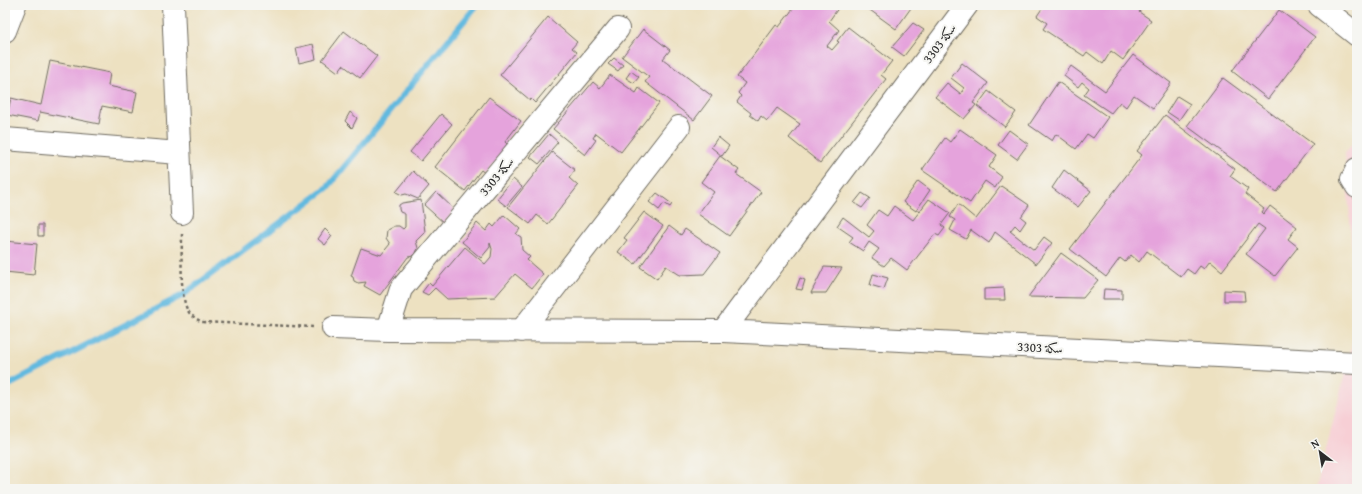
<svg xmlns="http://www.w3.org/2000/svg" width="1362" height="494" font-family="'Gentium Book Plus',Amiri,serif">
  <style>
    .built { fill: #f7cfd5 }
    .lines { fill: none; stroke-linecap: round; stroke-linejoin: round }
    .stream { stroke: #62b9df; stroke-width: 6 }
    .building { fill: #e5a3dc }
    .minor-casing { stroke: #6f6b60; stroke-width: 24 }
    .path { stroke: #6f6b60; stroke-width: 2.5; stroke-dasharray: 3 3; stroke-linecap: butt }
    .minor { stroke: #fff; stroke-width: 22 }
    .labels { text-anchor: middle; stroke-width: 4; stroke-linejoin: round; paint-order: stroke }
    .street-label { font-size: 13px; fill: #2b2b2b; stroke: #f6f6f2 }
  </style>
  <rect width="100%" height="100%" fill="#f6f6f2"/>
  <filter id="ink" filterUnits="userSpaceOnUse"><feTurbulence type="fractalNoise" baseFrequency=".025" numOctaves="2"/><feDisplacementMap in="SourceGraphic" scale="8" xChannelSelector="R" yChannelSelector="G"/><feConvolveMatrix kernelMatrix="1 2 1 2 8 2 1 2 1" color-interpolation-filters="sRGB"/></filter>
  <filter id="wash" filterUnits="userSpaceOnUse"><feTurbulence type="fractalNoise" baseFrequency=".012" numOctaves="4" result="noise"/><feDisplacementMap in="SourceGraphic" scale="16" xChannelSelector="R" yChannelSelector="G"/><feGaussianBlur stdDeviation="0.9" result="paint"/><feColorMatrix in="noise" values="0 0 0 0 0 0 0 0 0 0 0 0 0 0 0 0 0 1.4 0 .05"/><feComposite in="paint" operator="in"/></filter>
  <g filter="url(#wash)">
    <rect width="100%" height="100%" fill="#ede1c1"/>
    <path class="built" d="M 1357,138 L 1357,315 L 1345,153 Z
      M 1357,325 L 1357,489 L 1316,489 Z"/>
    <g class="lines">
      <path class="stream" d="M 5,387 L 183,295 L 327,188 L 477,5"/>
    </g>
    <g id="blocks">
      <path class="building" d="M 796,5 L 837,5 L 839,7 L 829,21 L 839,30 L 827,46 L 832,50 L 839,42 L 837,41 L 848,27 L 892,61 L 881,75 L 886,79 L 820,163 L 789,138 L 800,124 L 777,108 L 767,121 L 761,116 L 758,121 L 750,115 L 751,113 L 737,102 L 741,96 L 738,93 L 745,83 L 737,77 L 776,25 L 779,27 Z
        M 863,5 L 913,5 L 896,29 Z
        M 1040,5 L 1144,5 L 1139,12 L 1151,20 L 1123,60 L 1111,51 L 1103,64 L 1087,52 L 1084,56 L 1043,29 L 1047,23 L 1037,16 L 1043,7 Z
        M 1279,10 L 1315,37 L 1268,99 L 1232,71 Z
        M 548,17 L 577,42 L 572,48 L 577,52 L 535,103 L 531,99 L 530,100 L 500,75 Z
        M 913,23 L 924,30 L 904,56 L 892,47 Z
        M 643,29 L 670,50 L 663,59 L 712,96 L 694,120 L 645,82 L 649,77 L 622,57 Z
        M 344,31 L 377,56 L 360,78 L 343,65 L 338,72 L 322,60 Z
        M 313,44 L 316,59 L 299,63 L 296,48 Z
        M 1133,55 L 1171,83 L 1153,108 L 1134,95 L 1126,107 L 1120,102 L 1111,113 L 1084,95 L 1089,88 L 1082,82 L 1078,87 L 1064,76 L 1071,66 L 1105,91 Z
        M 614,58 L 623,65 L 618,71 L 608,64 Z
        M 50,61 L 110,73 L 108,86 L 137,92 L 133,112 L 102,106 L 99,124 L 40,112 L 38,121 L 7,115 L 11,98 L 41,105 Z
        M 962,63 L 988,83 L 973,103 L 976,105 L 964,119 L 935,97 L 947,83 L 961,94 L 964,88 L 951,78 Z
        M 631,71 L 639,77 L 634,83 L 626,78 Z
        M 610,75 L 636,93 L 639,88 L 659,103 L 621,152 L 596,133 L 593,138 L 596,140 L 585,155 L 553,129 L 593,82 L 600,88 Z
        M 1223,78 L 1313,144 L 1277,192 L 1187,126 Z
        M 1058,82 L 1108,117 L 1093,138 L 1087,134 L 1076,149 L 1056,134 L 1052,141 L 1029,125 Z
        M 988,91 L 1016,112 L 1005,127 L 977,106 Z
        M 1177,96 L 1190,104 L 1179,120 L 1167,112 Z
        M 489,97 L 521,121 L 505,142 L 509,146 L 486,174 L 481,170 L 465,191 L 435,167 Z
        M 350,112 L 357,118 L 352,128 L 345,121 Z
        M 441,114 L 452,124 L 421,161 L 410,152 Z
        M 1165,115 L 1235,169 L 1230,176 L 1248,189 L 1245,194 L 1264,209 L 1262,212 L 1264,214 L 1270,206 L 1297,227 L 1288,239 L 1298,247 L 1275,276 L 1246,254 L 1265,229 L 1258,224 L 1222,271 L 1210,261 L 1204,269 L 1200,266 L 1194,274 L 1187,269 L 1181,277 L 1147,251 L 1139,262 L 1131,255 L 1125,262 L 1120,258 L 1106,277 L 1070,249 L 1142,155 L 1137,151 Z
        M 960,129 L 997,155 L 989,167 L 1002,177 L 995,188 L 985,181 L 970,203 L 922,170 L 945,138 L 950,142 Z
        M 1009,130 L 1028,144 L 1017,159 L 998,145 Z
        M 549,134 L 558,142 L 539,164 L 530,157 Z
        M 718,137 L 729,146 L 722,156 L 711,147 Z
        M 552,152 L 575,170 L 569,178 L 578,186 L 548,224 L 537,215 L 530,224 L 508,207 Z
        M 720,156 L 739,170 L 736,174 L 761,192 L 729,236 L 698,214 L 714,192 L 701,182 Z
        M 1064,170 L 1091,191 L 1078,207 L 1052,188 Z
        M 413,171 L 429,186 L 418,199 L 406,194 L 402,195 L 396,192 Z
        M 513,179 L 522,187 L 506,206 L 497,199 Z
        M 918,181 L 930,190 L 916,211 L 903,202 Z
        M 1001,186 L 1029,205 L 1021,217 L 1026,221 L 1020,230 L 1015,225 L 1010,231 L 1034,250 L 1044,237 L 1052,243 L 1036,264 L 995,232 L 989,243 L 971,230 L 966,239 L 950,230 L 955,220 L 950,217 L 958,204 L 976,219 Z
        M 436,192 L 455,210 L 444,223 L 424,205 Z
        M 657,193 L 672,204 L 670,207 L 664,203 L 659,210 L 649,202 Z
        M 862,193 L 870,198 L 862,208 L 854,203 Z
        M 929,199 L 950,213 L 941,225 L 945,228 L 939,236 L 935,234 L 907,270 L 891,258 L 884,266 L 872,258 L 879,249 L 869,242 L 863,251 L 849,242 L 853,237 L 837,226 L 843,217 L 869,237 L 874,231 L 867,225 L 878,210 L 887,216 L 894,206 L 913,220 Z
        M 421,200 L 425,232 L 416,241 L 418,248 L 416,253 L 413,256 L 408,257 L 380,295 L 364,286 L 366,282 L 358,283 L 354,281 L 353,277 L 351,276 L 361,248 L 381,255 L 390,244 L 386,238 L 387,230 L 394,226 L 399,226 L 403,229 L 405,227 L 405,214 L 400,212 L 399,209 L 399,205 L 402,203 Z
        M 644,212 L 663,226 L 635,264 L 618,252 L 627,240 L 624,238 Z
        M 504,215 L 520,229 L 516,234 L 521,237 L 522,250 L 530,257 L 527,260 L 543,274 L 532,288 L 515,274 L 495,297 L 447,299 L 435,288 L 428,295 L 422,292 L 429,283 L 432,286 L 465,247 L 485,264 L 491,257 L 492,249 L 490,243 L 490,247 L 481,258 L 462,242 L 477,223 L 486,231 L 491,224 L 494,227 Z
        M 38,225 L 43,225 L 43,236 L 38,236 Z
        M 669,226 L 681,235 L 685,229 L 720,253 L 704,274 L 680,275 L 666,266 L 657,279 L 640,267 Z
        M 325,229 L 332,236 L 325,245 L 318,239 Z
        M 5,241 L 37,244 L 34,275 L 5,272 Z
        M 1061,253 L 1098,280 L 1083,298 L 1028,297 Z
        M 824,267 L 842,268 L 826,293 L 811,293 Z
        M 873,274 L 888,278 L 884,289 L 870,285 Z
        M 800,278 L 805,280 L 802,290 L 796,289 Z
        M 1004,288 L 1005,300 L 984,300 L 984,289 Z
        M 1104,289 L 1122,290 L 1122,299 L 1103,299 Z
        M 1224,290 L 1244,291 L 1245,301 L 1224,301 Z"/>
    </g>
  </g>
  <g filter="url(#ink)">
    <use href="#blocks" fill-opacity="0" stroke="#6f6b60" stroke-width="1"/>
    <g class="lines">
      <defs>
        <path id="minor" d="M 173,5 L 182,213
          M 1319,5 L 1357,35
          M 5,31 L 15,5
          M 5,139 L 179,153
          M 1357,169 L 1352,179 L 1357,187
          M 333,328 L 388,330 L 723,331 L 1357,363
          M 388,330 L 401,289 L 618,29
          M 521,331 L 679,127
          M 723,331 L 967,5"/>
      </defs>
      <use href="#minor" class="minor-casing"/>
      <path class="path" d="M 182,234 C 182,253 179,295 188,311 C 191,316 197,319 202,322 L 313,327"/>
      <use href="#minor" class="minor"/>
    </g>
  </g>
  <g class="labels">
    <g class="street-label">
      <text transform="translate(939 43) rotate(-53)" y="5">سكة 3303</text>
      <text transform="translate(496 176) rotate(-50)" y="5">سكة 3303</text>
      <text transform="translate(1040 347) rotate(3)" y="5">سكة 3303</text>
    </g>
  </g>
  <rect width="1362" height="494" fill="none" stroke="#f6f6f2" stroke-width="20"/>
  <g transform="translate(1320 452) rotate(329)" stroke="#f6f6f2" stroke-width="3" paint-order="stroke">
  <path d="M0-3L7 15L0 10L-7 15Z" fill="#2b2b2b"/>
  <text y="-6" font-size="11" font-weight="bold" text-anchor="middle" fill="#2b2b2b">N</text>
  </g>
</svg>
